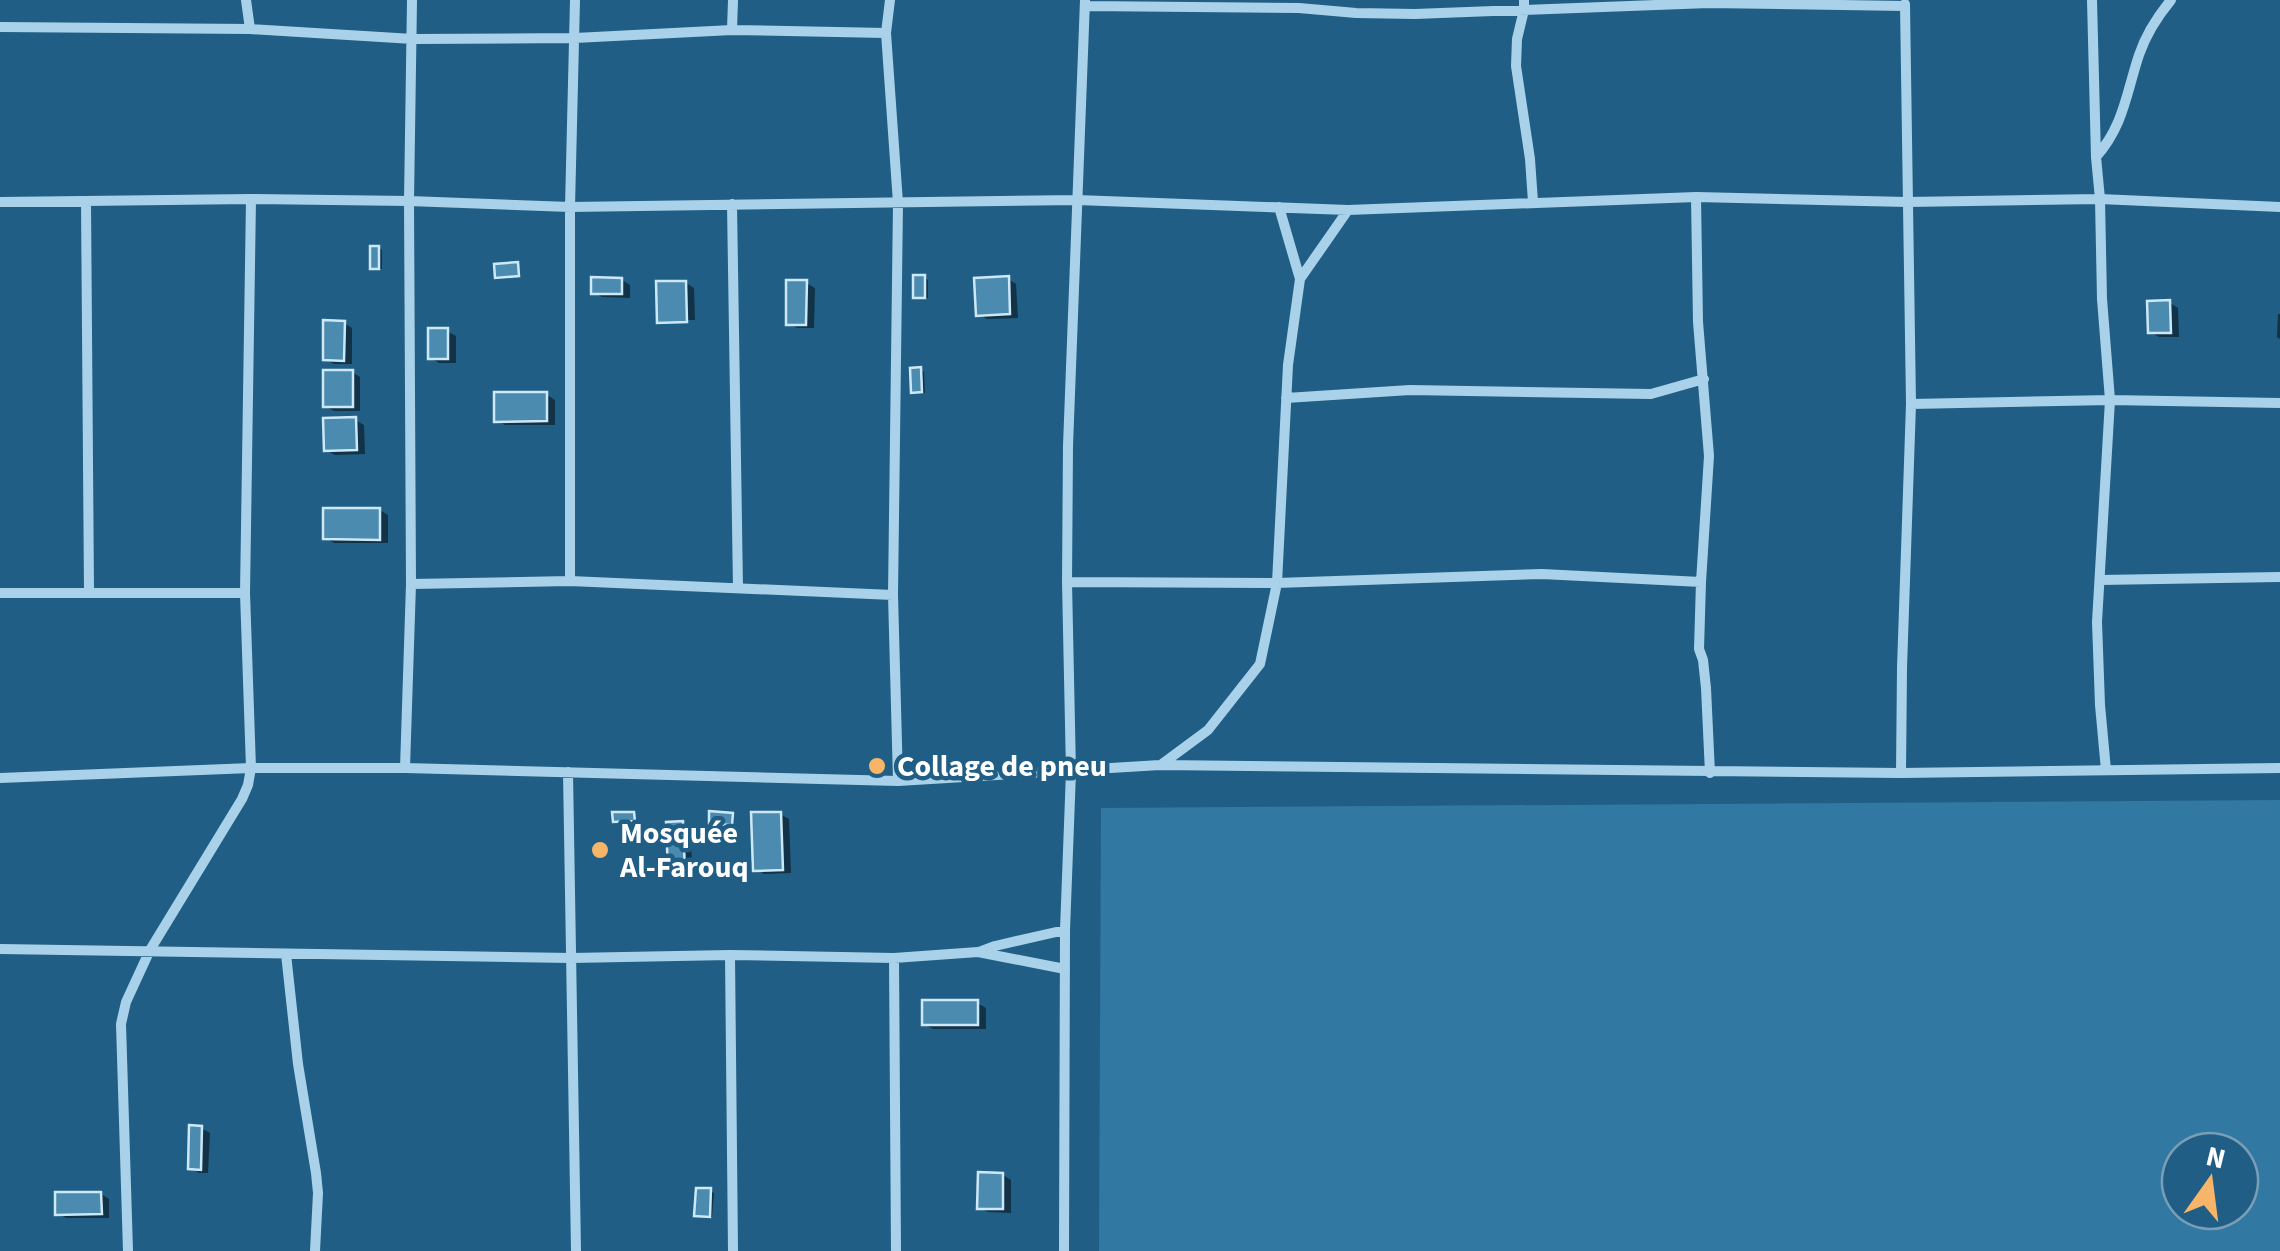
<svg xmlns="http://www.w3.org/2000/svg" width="2280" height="1251" font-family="'Source Sans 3',sans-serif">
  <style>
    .green { fill: #3178a2; fill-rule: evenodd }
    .shadow { fill: #0007 }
    .building { fill: #4c8bb0; stroke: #cde8f7; stroke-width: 2.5 }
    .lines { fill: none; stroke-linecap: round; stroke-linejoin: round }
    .street { stroke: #a9d2ea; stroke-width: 10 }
    .poi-dot { fill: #f7b569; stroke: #205e85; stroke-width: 4 }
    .labels { text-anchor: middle; stroke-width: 9; stroke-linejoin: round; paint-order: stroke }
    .poi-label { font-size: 30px; font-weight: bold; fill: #fff; stroke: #205e85; text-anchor: start }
  </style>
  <rect width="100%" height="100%" fill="#205e85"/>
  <path class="green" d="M 2280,800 L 2280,1251 L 1099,1251 L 1101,808 ZM 2180,1151 L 2240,1151 L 2240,1211 L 2180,1211 Z"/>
  <path class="shadow" d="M 379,248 L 382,250 L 382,269 L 375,269 L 372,267 Z
    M 925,278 L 928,280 L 928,298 L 918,299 L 915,297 Z
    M 1008,279 L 1016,284 L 1018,318 L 987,319 L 978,314 Z
    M 622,280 L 630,285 L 630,298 L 602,297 L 593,292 Z
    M 686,283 L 694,288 L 695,320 L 665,320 L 665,324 L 660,321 Z
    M 806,283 L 815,288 L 814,328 L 797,328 L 788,323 Z
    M 2170,303 L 2178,308 L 2179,337 L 2159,337 L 2150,332 Z
    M 2278,314 L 2280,314 L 2280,339 L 2277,337 Z
    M 344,323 L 352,328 L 352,364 L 334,364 L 325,359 Z
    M 447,331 L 456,336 L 456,363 L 439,363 L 431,358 Z
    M 921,370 L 924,372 L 925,393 L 917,393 L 914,391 Z
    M 352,372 L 360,377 L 360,411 L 334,411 L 325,406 Z
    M 547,395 L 555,400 L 555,425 L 505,425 L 496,420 Z
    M 355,420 L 364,425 L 365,454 L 335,455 L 326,450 Z
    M 380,510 L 388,515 L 388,543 L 334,543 L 326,538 Z
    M 780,814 L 789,819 L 791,873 L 764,874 L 756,869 Z
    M 683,824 L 691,829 L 692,875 L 679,875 L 670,870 Z
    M 977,1003 L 986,1008 L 986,1029 L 933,1029 L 924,1024 Z
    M 201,1128 L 210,1133 L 208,1173 L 199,1173 L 190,1168 Z
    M 1003,1175 L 1011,1180 L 1011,1213 L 988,1212 L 980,1208 Z
    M 710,1191 L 714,1193 L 712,1217 L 700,1216 L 697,1214 Z
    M 101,1194 L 109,1199 L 109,1218 L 66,1218 L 57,1213 Z"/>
  <path class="building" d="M 370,246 L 379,246 L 379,269 L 370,269 Z
    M 518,262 L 519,276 L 495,278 L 494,264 Z
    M 913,275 L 925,275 L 925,298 L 913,298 Z
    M 1009,276 L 1010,314 L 976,316 L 974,278 Z
    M 591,277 L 622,278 L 622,294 L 591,294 Z
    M 786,280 L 807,280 L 806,325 L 786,325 Z
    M 656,281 L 686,281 L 687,322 L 657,323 Z
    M 2170,300 L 2171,333 L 2148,333 L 2147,301 Z
    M 323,320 L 345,321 L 344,361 L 323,360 Z
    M 428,328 L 448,328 L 448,359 L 428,359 Z
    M 921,367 L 922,392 L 911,393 L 910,368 Z
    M 323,370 L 353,370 L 353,407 L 323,407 Z
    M 494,392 L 547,392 L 547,421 L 494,422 Z
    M 356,417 L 357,450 L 324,451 L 323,418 Z
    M 323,508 L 380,508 L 380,540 L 323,539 Z
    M 709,811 L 733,813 L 732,825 L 709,824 Z
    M 612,812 L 634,812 L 635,821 L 613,822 Z
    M 751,812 L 781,812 L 783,870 L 753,871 Z
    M 683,821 L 685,871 L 668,872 L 666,822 Z
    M 922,1000 L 978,1000 L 978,1025 L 922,1025 Z
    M 189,1125 L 202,1126 L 201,1170 L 188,1169 Z
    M 978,1172 L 1003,1173 L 1003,1209 L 977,1209 Z
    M 696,1188 L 711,1188 L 710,1217 L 694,1216 Z
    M 55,1192 L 101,1192 L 102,1214 L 55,1215 Z"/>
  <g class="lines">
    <path class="street" d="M 246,0 L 250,29
      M 890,0 L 886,33 L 898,203 L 893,595 L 898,781
      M 1524,0 L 1524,10 L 1517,39 L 1516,66 L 1530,159 L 1533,202
      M 2092,0 L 2096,157 L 2100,199 L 2102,299 L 2110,400 L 2097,622 L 2100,705 L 2106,770
      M 1085,6 L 1299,8 L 1356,13 L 1415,14 L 1709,3 L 1905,6
      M 0,27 L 250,29 L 413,39 L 575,38 L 732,30 L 886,33
      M 732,30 L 733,0
      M 2096,157 C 2124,125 2126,94 2139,55 C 2146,34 2157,17 2171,0
      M 86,201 L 89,592
      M 0,202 L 251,199 L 409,201 L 570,207 L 1077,200 L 1348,210 L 1696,197 L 1907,202 L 2100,199 L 2280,207
      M 732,204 L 738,588
      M 1279,207 L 1300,279
      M 1286,398 L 1410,390 L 1651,394 L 1704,379
      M 1911,404 L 2110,400 L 2280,403
      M 2100,580 L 2280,577
      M 570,581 L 570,207 L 575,0
      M 1067,582 L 1277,583 L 1542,574 L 1701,582 L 1709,456 L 1698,322 L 1696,197
      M 1701,582 L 1699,649 L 1703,660 L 1706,688 L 1710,773
      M 411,584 L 570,581 L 893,595
      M 0,593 L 245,593
      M 1162,764 L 1208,730 L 1260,664 L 1277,583 L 1288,365 L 1300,279 L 1348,210
      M 405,768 L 411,584 L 409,201 L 412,0
      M 568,772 L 576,1251
      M 1901,773 L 1902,668 L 1911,404 L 1905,4
      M 0,778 L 251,768 L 405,768 L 898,781 L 1160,765 L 1901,773 L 2280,768
      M 0,949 L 571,958 L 730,955 L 894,958 L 978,952 L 1065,969
      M 979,952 L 995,946 L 1065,930
      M 286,954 L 298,1064 L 316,1173 L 318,1193 L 315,1251
      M 730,955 L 733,1251
      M 894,958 L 896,1251
      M 128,1251 L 121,1024 L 126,1002 L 150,950 L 242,799 L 248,785 L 251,768 L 245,593 L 251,199
      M 1064,1251 L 1065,930 L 1071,772 L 1067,582 L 1068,446 L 1085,0"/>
  </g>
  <g class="poi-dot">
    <circle cx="877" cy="766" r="10"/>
    <circle cx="600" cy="850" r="10"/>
  </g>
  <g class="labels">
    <g class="poi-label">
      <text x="897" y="776">Collage de pneu</text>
      <text x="620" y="843">Mosquée<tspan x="620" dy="34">Al-Farouq</tspan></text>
    </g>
  </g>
  <g transform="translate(2210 1181) rotate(14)"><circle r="48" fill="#205e85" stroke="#799eb6" stroke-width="2.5"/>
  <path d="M0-8L18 38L0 25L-18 38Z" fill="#f7b569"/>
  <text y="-15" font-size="28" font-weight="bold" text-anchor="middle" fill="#ffffff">N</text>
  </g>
</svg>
